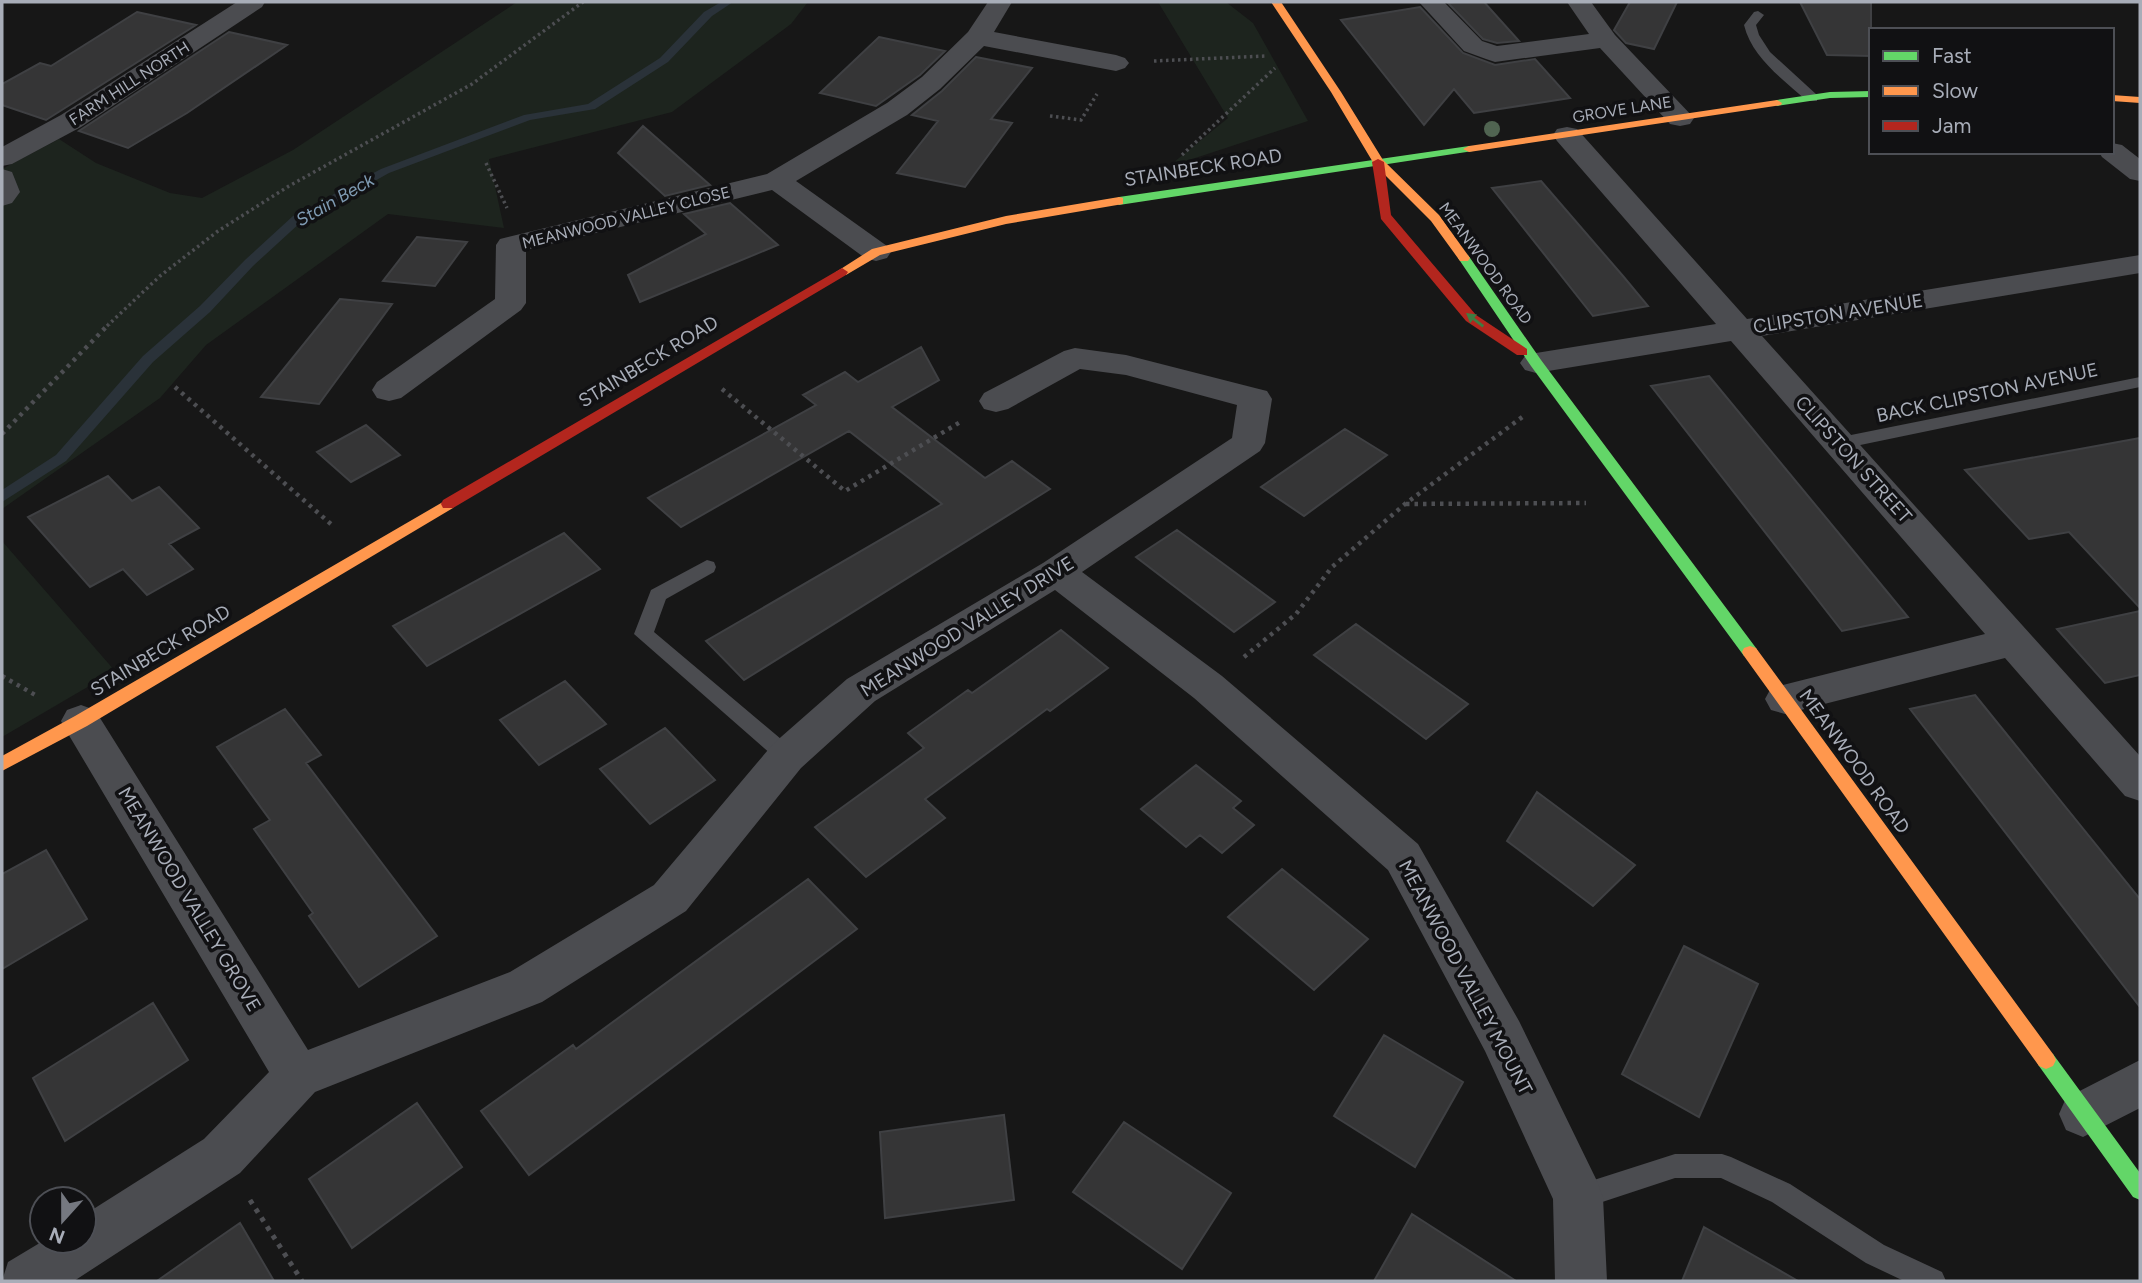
<svg xmlns="http://www.w3.org/2000/svg" width="2142" height="1283" font-family="Figtree,sans-serif">
  <style>
    .green { fill: #1d241e }
    .lines { fill: none; stroke-linecap: round; stroke-linejoin: round }
    .stream { fill: #2a3239; fill-rule: evenodd }
    .building { fill: #353536; stroke: #3f4043; stroke-width: 2 }
    .path-far2 { stroke: #4d4e52; stroke-width: 3.5; stroke-dasharray: 2.5 3.5; stroke-linecap: butt }
    .path-far1 { stroke: #4d4e52; stroke-width: 4.5; stroke-dasharray: 3.5 5; stroke-linecap: butt }
    .path { stroke: #4d4e52; stroke-width: 5; stroke-dasharray: 4.5 6; stroke-linecap: butt }
    .lane { fill: #4b4c50; fill-rule: evenodd }
    .street { fill: #4b4c50; fill-rule: evenodd }
    .fast { fill: #63d668; fill-rule: evenodd }
    .slow { fill: #ff974d; fill-rule: evenodd }
    .jam { fill: #b3261e; fill-rule: evenodd }
    .tree { fill: #506451 }
    .oneway { fill: #3e7d42 }
    .labels { text-anchor: middle; stroke-width: 7; stroke-linejoin: round; paint-order: stroke }
    .far-street-label { font-size: 16px; fill: #a8adb8; stroke: #111113 }
    .far-water-label { font-size: 18px; font-style: italic; fill: #7f9bb3; stroke: #111113 }
    .street-label { font-size: 19px; fill: #a8adb8; stroke: #111113 }
  </style>
  <rect width="100%" height="100%" fill="#171717"/>
  <path class="green" d="M 517,2 L 808,2 L 791,24 L 672,112 L 489,159 L 504,228 L 388,214 L 206,345 L 160,398 L 2,509 L 2,169 L 59,139 L 96,163 L 170,193 L 202,198 L 293,150 Z
    M 1158,2 L 1226,2 L 1253,23 L 1308,121 L 1168,167 L 1228,118 Z
    M 2,541 L 115,671 L 2,737 Z"/>
  <g class="lines">
    <path class="stream" d="M 721,2 L 733,2 L 712,16 L 668,62 L 595,109 L 530,120 L 389,173 L 301,222 L 253,266 L 210,312 L 153,362 L 66,461 L 2,502 L 2,490 L 56,455 L 143,356 L 200,306 L 245,260 L 293,216 L 381,169 L 524,115 L 588,104 L 660,58 L 704,12 Z"/>
  </g>
  <path class="building" d="M 1457,2 L 1484,2 L 1519,41 L 1497,43 L 1483,39 L 1448,3 Z
    M 1630,2 L 1677,2 L 1654,49 L 1626,43 L 1614,30 Z
    M 1800,2 L 1871,2 L 1871,56 L 1827,55 Z
    M 1420,7 L 1463,53 L 1495,65 L 1535,59 L 1570,98 L 1474,113 L 1454,89 L 1424,125 L 1341,20 Z
    M 137,12 L 196,25 L 46,120 L 2,105 L 2,84 L 40,63 L 51,66 Z
    M 229,32 L 287,45 L 187,113 L 128,148 L 79,131 Z
    M 879,37 L 945,51 L 920,75 L 876,106 L 820,93 Z
    M 976,57 L 1032,68 L 991,119 L 1012,123 L 965,187 L 897,173 L 938,121 L 912,115 L 942,91 Z
    M 643,126 L 710,185 L 665,196 L 618,153 Z
    M 1541,181 L 1623,276 L 1648,306 L 1593,316 L 1492,188 Z
    M 730,203 L 778,245 L 640,302 L 628,275 L 706,234 L 684,214 Z
    M 417,237 L 467,242 L 435,286 L 383,281 Z
    M 340,299 L 392,304 L 319,404 L 261,397 Z
    M 921,347 L 939,380 L 892,407 L 985,478 L 1012,461 L 1050,489 L 744,680 L 706,641 L 942,504 L 849,431 L 681,527 L 648,498 L 816,405 L 803,395 L 845,372 L 858,382 Z
    M 1709,376 L 1884,588 L 1908,617 L 1842,631 L 1651,386 Z
    M 366,425 L 400,455 L 351,482 L 317,452 Z
    M 1345,429 L 1387,455 L 1304,516 L 1261,487 Z
    M 2140,438 L 2140,608 L 2069,532 L 2029,539 L 1965,470 Z
    M 108,476 L 132,501 L 159,487 L 199,528 L 169,544 L 193,569 L 147,595 L 123,569 L 90,587 L 28,517 Z
    M 1177,530 L 1225,565 L 1275,602 L 1234,632 L 1136,557 Z
    M 564,533 L 600,569 L 427,666 L 393,626 Z
    M 2140,611 L 2140,675 L 2105,683 L 2057,629 Z
    M 1356,624 L 1410,663 L 1468,704 L 1426,739 L 1314,655 Z
    M 1061,630 L 1108,668 L 1050,711 L 1047,709 L 925,799 L 945,818 L 866,877 L 815,827 L 924,748 L 908,733 L 968,690 L 972,693 Z
    M 565,681 L 606,724 L 539,765 L 500,720 Z
    M 1975,695 L 2140,899 L 2140,1007 L 1910,709 Z
    M 285,709 L 321,755 L 306,763 L 437,936 L 359,987 L 309,916 L 313,913 L 254,829 L 270,820 L 217,747 Z
    M 665,728 L 715,780 L 650,824 L 600,769 Z
    M 1196,765 L 1241,801 L 1233,808 L 1254,825 L 1222,853 L 1200,835 L 1186,847 L 1141,809 Z
    M 1537,792 L 1635,865 L 1593,906 L 1507,841 Z
    M 46,850 L 87,919 L 2,969 L 2,874 Z
    M 1282,869 L 1368,939 L 1314,990 L 1228,917 Z
    M 808,879 L 857,929 L 529,1175 L 481,1111 L 573,1045 L 576,1049 Z
    M 1684,946 L 1758,984 L 1699,1117 L 1622,1074 Z
    M 153,1003 L 188,1060 L 65,1141 L 33,1078 Z
    M 1384,1035 L 1463,1082 L 1415,1167 L 1334,1116 Z
    M 417,1103 L 462,1167 L 352,1248 L 309,1179 Z
    M 1004,1115 L 1014,1200 L 885,1218 L 880,1132 Z
    M 1124,1122 L 1231,1193 L 1182,1269 L 1073,1192 Z
    M 1412,1214 L 1516,1281 L 1374,1281 Z
    M 240,1223 L 274,1281 L 157,1281 L 211,1243 Z
    M 1704,1227 L 1798,1281 L 1682,1281 Z"/>
  <g class="lines">
    <path class="path-far2" d="M 1154,61 L 1265,56
      M 1050,116 L 1081,120 L 1097,94
      M 1182,155 L 1275,68
      M 486,163 L 507,208
      M 107,326 L 160,276 L 218,231 L 289,186 L 472,84 L 583,2"/>
    <path class="path-far1" d="M 175,387 L 332,525
      M 722,389 L 845,491 L 962,421
      M 2,434 L 109,324
      M 1406,504 L 1586,503
      M 1244,657 L 1296,614 L 1332,567 L 1405,504 L 1525,415
      M 2,676 L 37,696"/>
    <path class="path" d="M 250,1200 L 302,1281"/>
    <path class="lane" d="M 1758,11 L 1764,15 L 1756,25 L 1759,35 L 1770,52 L 1817,95 L 1817,101 L 1807,101 C 1783,79 1752,58 1744,25 L 1754,12 Z
      M 2140,377 L 2140,387 L 1841,449 L 1832,443 L 1841,437 Z
      M 707,560 L 714,562 L 716,567 L 714,572 L 666,599 L 654,632 L 794,750 L 797,756 L 794,762 L 787,764 L 780,762 L 634,634 L 651,590 Z
      M 1675,1154 L 1722,1154 L 1731,1157 L 1790,1184 L 1884,1245 L 1942,1272 L 1946,1281 L 1904,1281 L 1866,1263 L 1772,1202 L 1721,1178 L 1675,1178 L 1578,1210 L 1569,1206 L 1565,1197 L 1569,1188 Z"/>
    <path class="street" d="M 237,2 L 265,2 L 262,7 L 81,127 L 12,164 L 2,166 L 2,147 L 61,115 Z
      M 988,2 L 1012,2 L 994,32 L 1116,55 L 1125,58 L 1129,63 L 1125,68 L 1116,71 L 984,46 L 940,89 L 907,115 L 796,181 L 887,246 L 891,252 L 887,258 L 876,261 L 865,258 L 772,190 L 526,250 L 526,303 L 521,310 L 401,398 L 389,401 L 377,398 L 372,390 L 377,382 L 495,299 L 496,245 L 500,239 L 767,174 L 887,103 L 922,77 L 968,32 Z
      M 1419,2 L 1444,2 L 1482,41 L 1497,46 L 1589,34 L 1567,2 L 1591,2 L 1615,35 L 1694,118 L 1690,124 L 1680,126 L 1670,124 L 1600,48 L 1495,62 L 1486,59 L 1464,51 Z
      M 1567,127 L 1577,129 L 1747,319 L 2140,255 L 2140,273 L 1762,336 L 2140,756 L 2140,801 L 2125,796 L 2005,658 L 1785,714 L 1771,710 L 1765,699 L 1771,688 L 1985,634 L 1731,341 L 1536,373 L 1525,370 L 1520,363 L 1525,356 L 1536,353 L 1716,324 L 1557,141 L 1553,135 L 1557,129 Z
      M 2112,143 L 2122,145 L 2140,159 L 2140,181 L 2130,179 L 2102,157 L 2099,152 L 2112,152 Z
      M 2,169 L 12,172 L 20,192 L 12,203 L 2,206 Z
      M 1075,348 L 1126,355 L 1255,388 L 1267,391 L 1272,399 L 1265,443 L 1260,451 L 1082,572 L 1222,676 L 1418,844 L 1519,1021 L 1596,1179 L 1603,1197 L 1607,1281 L 1555,1281 L 1553,1199 L 1485,1051 L 1388,870 L 1194,698 L 1055,590 L 875,701 L 801,768 L 686,911 L 542,1002 L 315,1092 L 240,1173 L 74,1281 L 2,1281 L 8,1262 L 43,1241 L 84,1241 L 84,1215 L 204,1139 L 269,1072 L 67,732 L 61,721 L 67,710 L 81,705 L 95,710 L 308,1050 L 510,972 L 654,885 L 773,744 L 847,679 L 1043,563 L 1232,438 L 1237,405 L 1126,375 L 1080,369 L 1008,409 L 996,412 L 984,409 L 979,401 L 984,393 L 1064,351 Z
      M 2140,1060 L 2140,1108 L 2083,1137 L 2066,1130 L 2059,1114 L 2066,1098 Z"/>
    <path class="fast" d="M 1871,91 L 1871,97 L 1830,98 L 1777,106 L 1772,103 L 1777,100 L 1830,92 Z
      M 1469,146 L 1475,149 L 1473,151 L 1119,205 L 1113,201 L 1119,197 Z
      M 1464,254 L 1468,255 L 1541,360 L 1756,648 L 1758,652 L 1756,656 L 1744,656 L 1531,366 L 1458,258 Z
      M 2046,1051 L 2053,1054 L 2140,1173 L 2140,1200 L 2133,1197 L 2039,1066 L 2036,1060 L 2039,1054 Z"/>
    <path class="slow" d="M 1271,2 L 1281,2 L 1341,92 L 1383,160 L 1439,215 L 1470,258 L 1468,261 L 1460,261 L 1431,221 L 1374,164 L 1331,92 Z
      M 2112,95 L 2140,97 L 2140,103 L 2112,101 Z
      M 1777,100 L 1782,103 L 1781,105 L 1469,152 L 1463,149 L 1469,146 Z
      M 1119,197 L 1123,198 L 1123,204 L 1006,224 L 880,255 L 846,275 L 838,275 L 836,272 L 872,249 L 1006,216 Z
      M 448,499 L 455,504 L 453,508 L 87,726 L 2,771 L 2,756 L 75,716 Z
      M 1750,646 L 1756,648 L 2053,1054 L 2056,1060 L 2053,1066 L 2046,1069 L 2039,1066 L 1744,656 L 1742,652 L 1744,648 Z"/>
    <path class="jam" d="M 1378,159 L 1384,162 L 1391,215 L 1476,315 L 1527,349 L 1527,355 L 1517,355 L 1466,321 L 1381,219 L 1372,162 Z
      M 842,268 L 848,272 L 846,275 L 453,508 L 443,508 L 441,504 L 443,500 Z"/>
  </g>
  <circle class="tree" cx="1492" cy="129" r="8"/>
  <defs><path id="oneway-solid" d="M-6-.8H1V-3.2L6.5 0L1 3.2V.8H-6Z" transform="scale(1.75)"/></defs>
  <use class="oneway" href="#oneway-solid" transform="translate(1475 320) rotate(-142)"/>
  <g class="labels">
    <g class="far-street-label">
      <text transform="translate(129 83) rotate(-33)" y="6">FARM HILL NORTH</text>
      <text transform="translate(1622 109) rotate(-9)" y="6">GROVE LANE</text>
      <text transform="translate(626 217) rotate(-14)" y="6">MEANWOOD VALLEY CLOSE</text>
      <text transform="translate(1486 263) rotate(54)" y="6">MEANWOOD ROAD</text>
    </g>
    <g class="far-water-label">
      <text transform="translate(335 200) rotate(-30)" y="6">Stain Beck</text>
    </g>
    <g class="street-label">
      <text transform="translate(1203 167) rotate(-9)" y="7">STAINBECK ROAD</text>
      <text transform="translate(1838 313) rotate(-9)" y="7">CLIPSTON AVENUE</text>
      <text transform="translate(648 361) rotate(-31)" y="7">STAINBECK ROAD</text>
      <text transform="translate(1987 392) rotate(-12)" y="7">BACK CLIPSTON AVENUE</text>
      <text transform="translate(1854 459) rotate(48)" y="7">CLIPSTON STREET</text>
      <text transform="translate(967 626) rotate(-32)" y="7">MEANWOOD VALLEY DRIVE</text>
      <text transform="translate(160 650) rotate(-31)" y="7">STAINBECK ROAD</text>
      <text transform="translate(1855 761) rotate(54)" y="7">MEANWOOD ROAD</text>
      <text transform="translate(190 899) rotate(59)" y="7">MEANWOOD VALLEY GROVE</text>
      <text transform="translate(1466 977) rotate(62)" y="7">MEANWOOD VALLEY MOUNT</text>
    </g>
  </g>
  <rect width="2142" height="1283" fill="none" stroke="#a8adb8" stroke-width="7"/>
  <rect x="1869" y="28" width="245" height="126" fill="#111113" stroke="#4d4f55" stroke-width="2"/>
  <rect x="1883" y="51" width="35" height="10" fill="#63d668" stroke="#4d4f55" stroke-width="2"/>
  <text x="1932" y="63" font-size="21" fill="#a8adb8">Fast</text>
  <rect x="1883" y="86" width="35" height="10" fill="#ff974d" stroke="#4d4f55" stroke-width="2"/>
  <text x="1932" y="98" font-size="21" fill="#a8adb8">Slow</text>
  <rect x="1883" y="121" width="35" height="10" fill="#b3261e" stroke="#4d4f55" stroke-width="2"/>
  <text x="1932" y="133" font-size="21" fill="#a8adb8">Jam</text>
  <g transform="translate(63 1220) rotate(201)"><circle r="33" fill="#111113" stroke="#4d4f55" stroke-width="2"/>
  <path d="M0-5L12 26L0 18L-12 26Z" fill="#757880"/>
  <text y="-10" font-size="19" font-weight="bold" text-anchor="middle" fill="#a8adb8">N</text>
  </g>
</svg>
